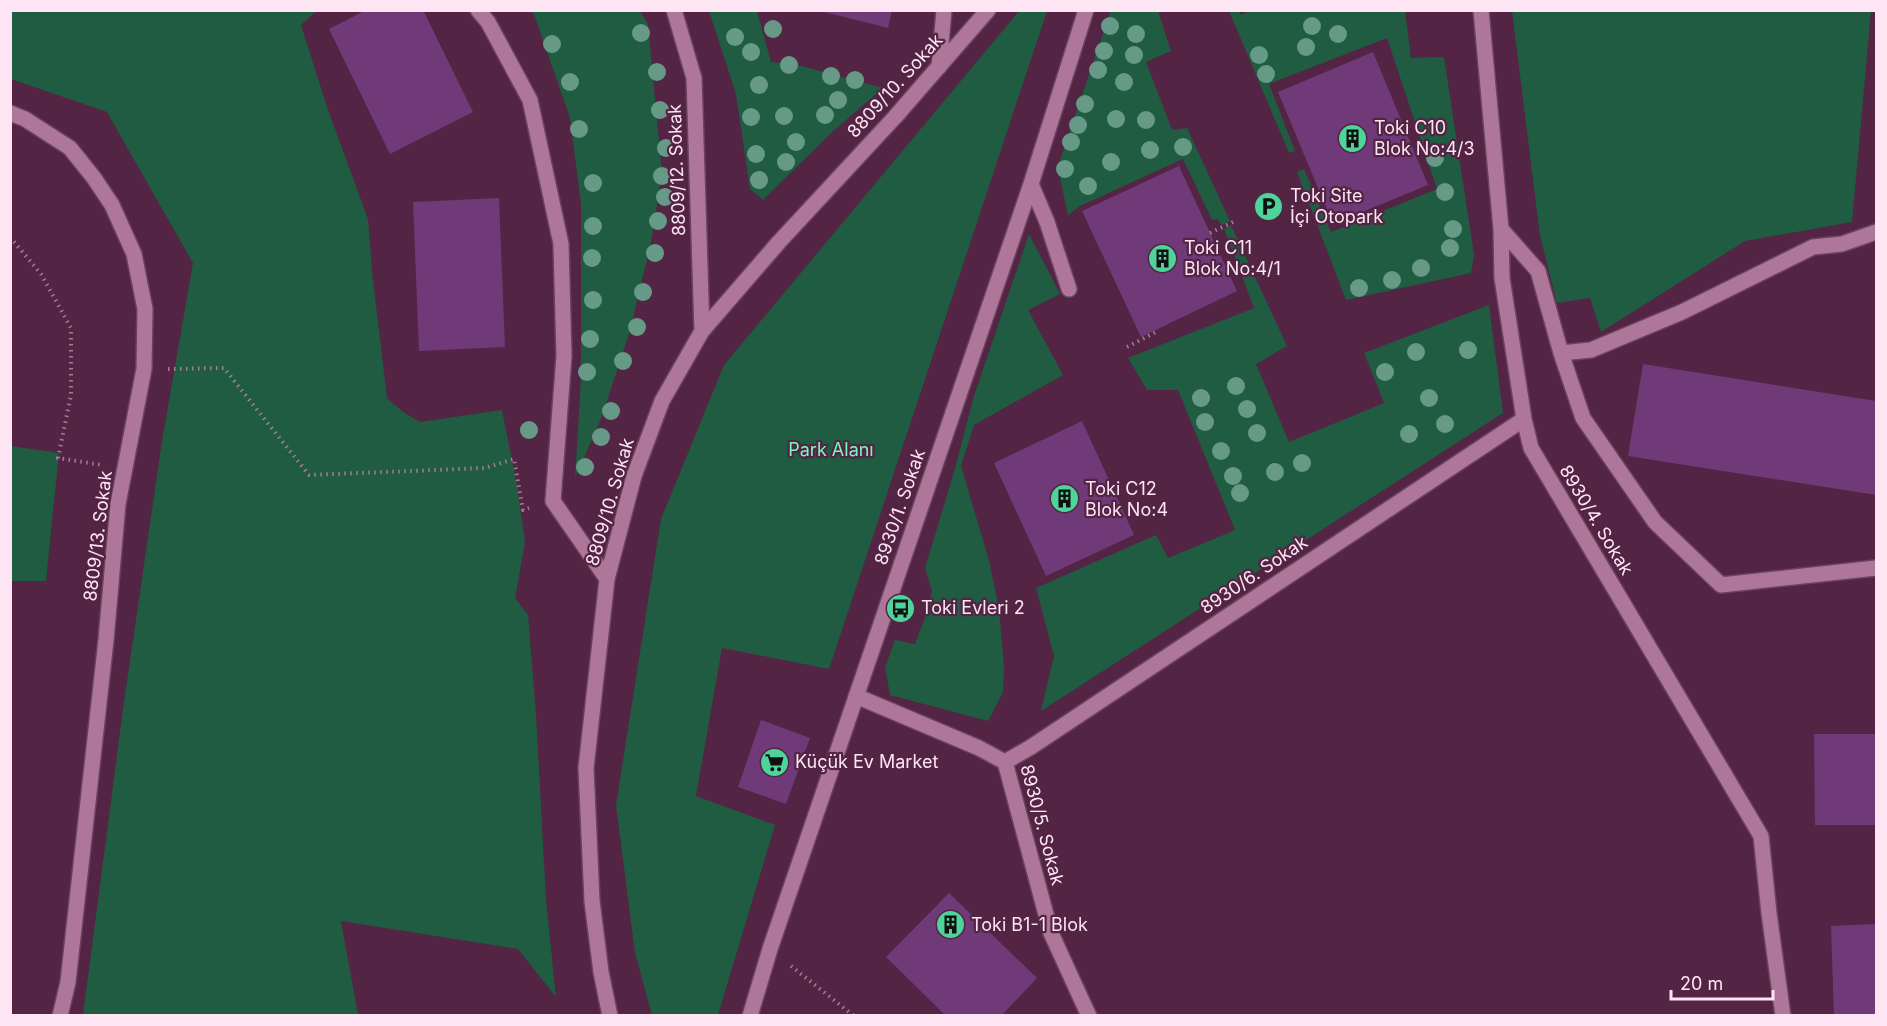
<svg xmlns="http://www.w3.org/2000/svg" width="1887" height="1026" font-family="Inter,sans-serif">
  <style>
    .green { fill: #1f5c41 }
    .building { fill: #703a79 }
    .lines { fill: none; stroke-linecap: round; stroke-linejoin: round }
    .minor-casing { stroke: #6b425f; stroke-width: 18 }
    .path { stroke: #a27d95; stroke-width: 4; stroke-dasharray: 1.5 4.5; stroke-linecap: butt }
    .minor { stroke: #ae779a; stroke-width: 15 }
    .tree { fill: #669a87 }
    .labels { text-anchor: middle; stroke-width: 4.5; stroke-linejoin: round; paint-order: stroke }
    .street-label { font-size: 18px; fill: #fee5f4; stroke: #532444 }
    .poi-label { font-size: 18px; fill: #fee5f4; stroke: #532444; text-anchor: start }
    .park-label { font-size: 18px; fill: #76fabd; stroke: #532444 }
  </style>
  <rect width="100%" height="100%" fill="#532444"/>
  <path class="green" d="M 11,10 L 316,11 L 301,25 L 327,107 L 368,219 L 372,271 L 387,398 L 403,412 L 420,422 L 502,410 L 517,486 L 525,542 L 515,598 L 528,615 L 536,714 L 546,900 L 556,997 L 518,949 L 341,921 L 358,1015 L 83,1015 L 123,709 L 162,441 L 193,263 L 107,112 L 11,79 Z
    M 1111,10 L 1158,11 L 1171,51 L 1146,62 L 1172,130 L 1187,128 L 1230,221 L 1222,225 L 1217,219 L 1212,220 L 1183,159 L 1080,206 L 1068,215 L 1058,169 L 1059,163 Z
    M 1252,10 L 1405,11 L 1411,58 L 1444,57 L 1474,255 L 1471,273 L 1346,300 L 1297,172 L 1304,169 L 1331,232 L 1437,189 L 1387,38 L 1269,84 L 1295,151 L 1289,153 L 1229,11 L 1239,11 L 1241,15 Z
    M 531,11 L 640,11 L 648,24 L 662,173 L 651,242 L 630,331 L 601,419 L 575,478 L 581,378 L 581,204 L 570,118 L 534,14 Z
    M 709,11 L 757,11 L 771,62 L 794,64 L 883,88 L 830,134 L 763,200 L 750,189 L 736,94 Z
    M 1019,11 L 1047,11 L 829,669 L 722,648 L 696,796 L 775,825 L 718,1015 L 652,1015 L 635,953 L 616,805 L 661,519 L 724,365 Z
    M 1512,11 L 1871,11 L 1852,222 L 1745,241 L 1601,332 L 1590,298 L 1557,303 L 1540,236 Z
    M 1231,225 L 1287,346 L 1256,364 L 1289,442 L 1384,403 L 1364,353 L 1489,305 L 1503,413 L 1041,711 L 1054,656 L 1036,588 L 1156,535 L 1168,558 L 1235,530 L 1178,390 L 1147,390 L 1128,358 L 1254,308 L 1224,229 Z
    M 1029,234 L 1060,294 L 1028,310 L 1063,375 L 974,425 L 961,466 L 989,560 L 999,609 L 1004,667 L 1003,692 L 988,721 L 890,695 L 885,667 L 895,640 L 915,644 L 927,612 L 932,591 L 925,568 L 954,472 L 974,396 Z
    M 11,446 L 59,453 L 46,581 L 11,581 Z"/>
  <path class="building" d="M 366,10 L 423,10 L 473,112 L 390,154 L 329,29 Z
    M 816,10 L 892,10 L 888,28 Z
    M 1373,52 L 1428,185 L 1333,224 L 1278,92 Z
    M 1179,166 L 1237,291 L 1141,337 L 1082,211 Z
    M 499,198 L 505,347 L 419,351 L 413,202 Z
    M 1643,364 L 1876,401 L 1876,495 L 1628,456 Z
    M 1082,421 L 1134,535 L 1046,576 L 994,463 Z
    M 761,720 L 810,738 L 786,804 L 738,787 Z
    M 1814,734 L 1876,734 L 1876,825 L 1815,825 Z
    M 949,893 L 1037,978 L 1001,1016 L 946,1016 L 886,957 Z
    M 1876,924 L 1876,1016 L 1834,1016 L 1831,926 Z"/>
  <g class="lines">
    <defs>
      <path id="minor" d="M 478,10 L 488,22 L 530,100 L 561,244 L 564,356 L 553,501 L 607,579
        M 674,10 L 694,78 L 702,331
        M 1481,10 L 1501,229 L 1502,278 L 1524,419 L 1531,448 L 1761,836 L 1769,913 L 1783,1016
        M 939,67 L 944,10
        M 10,113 L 25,119 L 70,148 L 94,178 L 112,205 L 134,254 L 145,309 L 144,369 L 118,504 L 106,640 L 68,982 L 60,1016
        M 1031,184 L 1047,222 L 1069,289
        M 1501,229 L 1538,271 L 1561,353 L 1583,418 L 1655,522 L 1721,585 L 1876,568
        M 1561,353 L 1591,350 L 1682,312 L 1813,247 L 1842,244 L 1876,232
        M 856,696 L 979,748 L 1005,762 L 1051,933 L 1089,1016
        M 1005,762 L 1031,747 L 1524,419
        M 610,1016 L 601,972 L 592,901 L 586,768 L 607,579 L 634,476 L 662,401 L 702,331 L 779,242 L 895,117 L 988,10
        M 750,1016 L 770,949 L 1031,184 L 1086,10"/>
    </defs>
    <use href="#minor" class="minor-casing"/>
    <path class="path" d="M 1210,233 L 1233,222
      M 10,237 L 41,274 L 71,328 L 71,395 L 58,458 L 102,465
      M 1127,347 L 1156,332
      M 168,369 L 224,368 L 309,475 L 485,468 L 514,459 L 523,510 L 529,508
      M 791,966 L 854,1016"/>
    <use href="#minor" class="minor"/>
  </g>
  <g class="tree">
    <circle cx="1110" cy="26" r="9"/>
    <circle cx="1312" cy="26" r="9"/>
    <circle cx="773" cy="29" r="9"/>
    <circle cx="641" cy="33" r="9"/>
    <circle cx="1136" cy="34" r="9"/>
    <circle cx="1338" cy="34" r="9"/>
    <circle cx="735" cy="37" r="9"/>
    <circle cx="552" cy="44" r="9"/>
    <circle cx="1306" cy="47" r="9"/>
    <circle cx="1104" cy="51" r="9"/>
    <circle cx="751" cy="52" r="9"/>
    <circle cx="1134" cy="55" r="9"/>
    <circle cx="1259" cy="55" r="9"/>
    <circle cx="789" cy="65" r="9"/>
    <circle cx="1098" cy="70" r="9"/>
    <circle cx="657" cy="72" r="9"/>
    <circle cx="1266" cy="74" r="9"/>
    <circle cx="831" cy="76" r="9"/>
    <circle cx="855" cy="80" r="9"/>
    <circle cx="570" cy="82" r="9"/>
    <circle cx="1124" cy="82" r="9"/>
    <circle cx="759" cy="85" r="9"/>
    <circle cx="838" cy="100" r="9"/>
    <circle cx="1085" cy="104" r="9"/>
    <circle cx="660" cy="110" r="9"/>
    <circle cx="825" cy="115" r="9"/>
    <circle cx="784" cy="116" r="9"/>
    <circle cx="751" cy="117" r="9"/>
    <circle cx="1116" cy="119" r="9"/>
    <circle cx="1146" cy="120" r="9"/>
    <circle cx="1078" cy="125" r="9"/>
    <circle cx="579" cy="129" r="9"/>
    <circle cx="796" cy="142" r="9"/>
    <circle cx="1071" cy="142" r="9"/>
    <circle cx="1183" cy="147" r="9"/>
    <circle cx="666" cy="148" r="9"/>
    <circle cx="1150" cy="150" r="9"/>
    <circle cx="756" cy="154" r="9"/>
    <circle cx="1435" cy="158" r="9"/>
    <circle cx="786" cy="162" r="9"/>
    <circle cx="1111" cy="162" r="9"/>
    <circle cx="1065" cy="169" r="9"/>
    <circle cx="662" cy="176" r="9"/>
    <circle cx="759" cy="180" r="9"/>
    <circle cx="593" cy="183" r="9"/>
    <circle cx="1088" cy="186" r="9"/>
    <circle cx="1445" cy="192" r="9"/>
    <circle cx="665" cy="197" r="9"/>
    <circle cx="658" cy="221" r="9"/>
    <circle cx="593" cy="226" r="9"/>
    <circle cx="1453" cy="229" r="9"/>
    <circle cx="1450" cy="248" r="9"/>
    <circle cx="655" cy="253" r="9"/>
    <circle cx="592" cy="258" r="9"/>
    <circle cx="1421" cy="268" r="9"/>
    <circle cx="1392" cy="280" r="9"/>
    <circle cx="1359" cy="288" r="9"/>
    <circle cx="643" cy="292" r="9"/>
    <circle cx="593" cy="300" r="9"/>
    <circle cx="637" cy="327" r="9"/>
    <circle cx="590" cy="339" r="9"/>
    <circle cx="1468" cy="350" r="9"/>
    <circle cx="1416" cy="352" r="9"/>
    <circle cx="623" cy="361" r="9"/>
    <circle cx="587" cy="372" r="9"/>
    <circle cx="1385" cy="372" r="9"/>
    <circle cx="1236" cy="386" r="9"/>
    <circle cx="1201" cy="398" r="9"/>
    <circle cx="1429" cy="398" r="9"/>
    <circle cx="1247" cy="409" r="9"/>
    <circle cx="611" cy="411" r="9"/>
    <circle cx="1205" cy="422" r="9"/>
    <circle cx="1445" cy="424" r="9"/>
    <circle cx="529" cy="430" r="9"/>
    <circle cx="1257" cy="433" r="9"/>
    <circle cx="1409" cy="434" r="9"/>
    <circle cx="601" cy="437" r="9"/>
    <circle cx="1221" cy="451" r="9"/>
    <circle cx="1302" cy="463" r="9"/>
    <circle cx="585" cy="467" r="9"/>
    <circle cx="1275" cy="472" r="9"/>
    <circle cx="1233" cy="476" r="9"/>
    <circle cx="1240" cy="493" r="9"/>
  </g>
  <defs>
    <symbol id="building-disc" viewBox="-11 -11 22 22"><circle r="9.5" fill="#4ed39a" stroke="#532444"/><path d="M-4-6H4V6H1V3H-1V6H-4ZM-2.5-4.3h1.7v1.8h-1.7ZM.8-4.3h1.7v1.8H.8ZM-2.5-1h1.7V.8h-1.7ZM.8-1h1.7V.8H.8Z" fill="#111"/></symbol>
    <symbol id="parking-disc" viewBox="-11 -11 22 22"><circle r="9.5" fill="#4ed39a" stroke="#532444"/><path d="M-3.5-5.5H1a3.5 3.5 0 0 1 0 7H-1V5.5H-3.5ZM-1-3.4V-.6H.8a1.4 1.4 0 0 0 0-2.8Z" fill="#111"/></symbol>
    <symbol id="bus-disc" viewBox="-11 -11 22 22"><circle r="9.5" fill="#4ed39a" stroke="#532444"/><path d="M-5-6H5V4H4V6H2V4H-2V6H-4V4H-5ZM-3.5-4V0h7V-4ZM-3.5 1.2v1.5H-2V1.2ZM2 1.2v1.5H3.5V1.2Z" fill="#111"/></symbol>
    <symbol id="supermarket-disc" viewBox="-11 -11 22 22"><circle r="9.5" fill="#4ed39a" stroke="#532444"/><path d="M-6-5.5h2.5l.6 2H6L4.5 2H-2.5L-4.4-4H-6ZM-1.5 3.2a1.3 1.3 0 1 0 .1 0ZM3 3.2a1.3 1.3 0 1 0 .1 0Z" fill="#111"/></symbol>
  </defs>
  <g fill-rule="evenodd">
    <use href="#building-disc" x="1336" y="122" width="33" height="33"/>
    <use href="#parking-disc" x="1252" y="190" width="33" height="33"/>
    <use href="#building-disc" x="1146" y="242" width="33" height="33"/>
    <use href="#building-disc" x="1048" y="482" width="33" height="33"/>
    <use href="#bus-disc" x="884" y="592" width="33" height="33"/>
    <use href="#supermarket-disc" x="758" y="746" width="33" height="33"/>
    <use href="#building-disc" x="934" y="908" width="33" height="33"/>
  </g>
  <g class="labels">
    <g class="street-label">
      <text transform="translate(895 86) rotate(-48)" y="6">8809/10. Sokak</text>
      <text transform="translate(677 170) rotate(-92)" y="6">8809/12. Sokak</text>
      <text transform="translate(610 502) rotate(-74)" y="6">8809/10. Sokak</text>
      <text transform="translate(900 507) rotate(-71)" y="6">8930/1. Sokak</text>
      <text transform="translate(1596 520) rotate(59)" y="6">8930/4. Sokak</text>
      <text transform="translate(98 536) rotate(-83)" y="6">8809/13. Sokak</text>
      <text transform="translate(1254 575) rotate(-34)" y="6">8930/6. Sokak</text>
      <text transform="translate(1042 825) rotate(75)" y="6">8930/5. Sokak</text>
    </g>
    <g class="poi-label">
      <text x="1374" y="134">Toki C10<tspan x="1374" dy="21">Blok No:4/3</tspan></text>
      <text x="1290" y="202">Toki Site<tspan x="1290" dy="21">İçi Otopark</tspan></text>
      <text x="1184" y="254">Toki C11<tspan x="1184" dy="21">Blok No:4/1</tspan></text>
      <text x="1085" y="495">Toki C12<tspan x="1085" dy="21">Blok No:4</tspan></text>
      <text x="921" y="614">Toki Evleri 2</text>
      <text x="795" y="768">Küçük Ev Market</text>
      <text x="971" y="931">Toki B1-1 Blok</text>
    </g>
    <g class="park-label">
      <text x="831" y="456">Park Alanı</text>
    </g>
  </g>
  <rect width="1887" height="1026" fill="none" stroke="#fee5f4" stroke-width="24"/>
  <path d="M1671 990v9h102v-9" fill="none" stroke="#fee5f4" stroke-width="3"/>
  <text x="1680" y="990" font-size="18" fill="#fee5f4" stroke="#532444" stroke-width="4.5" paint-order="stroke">20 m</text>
</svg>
